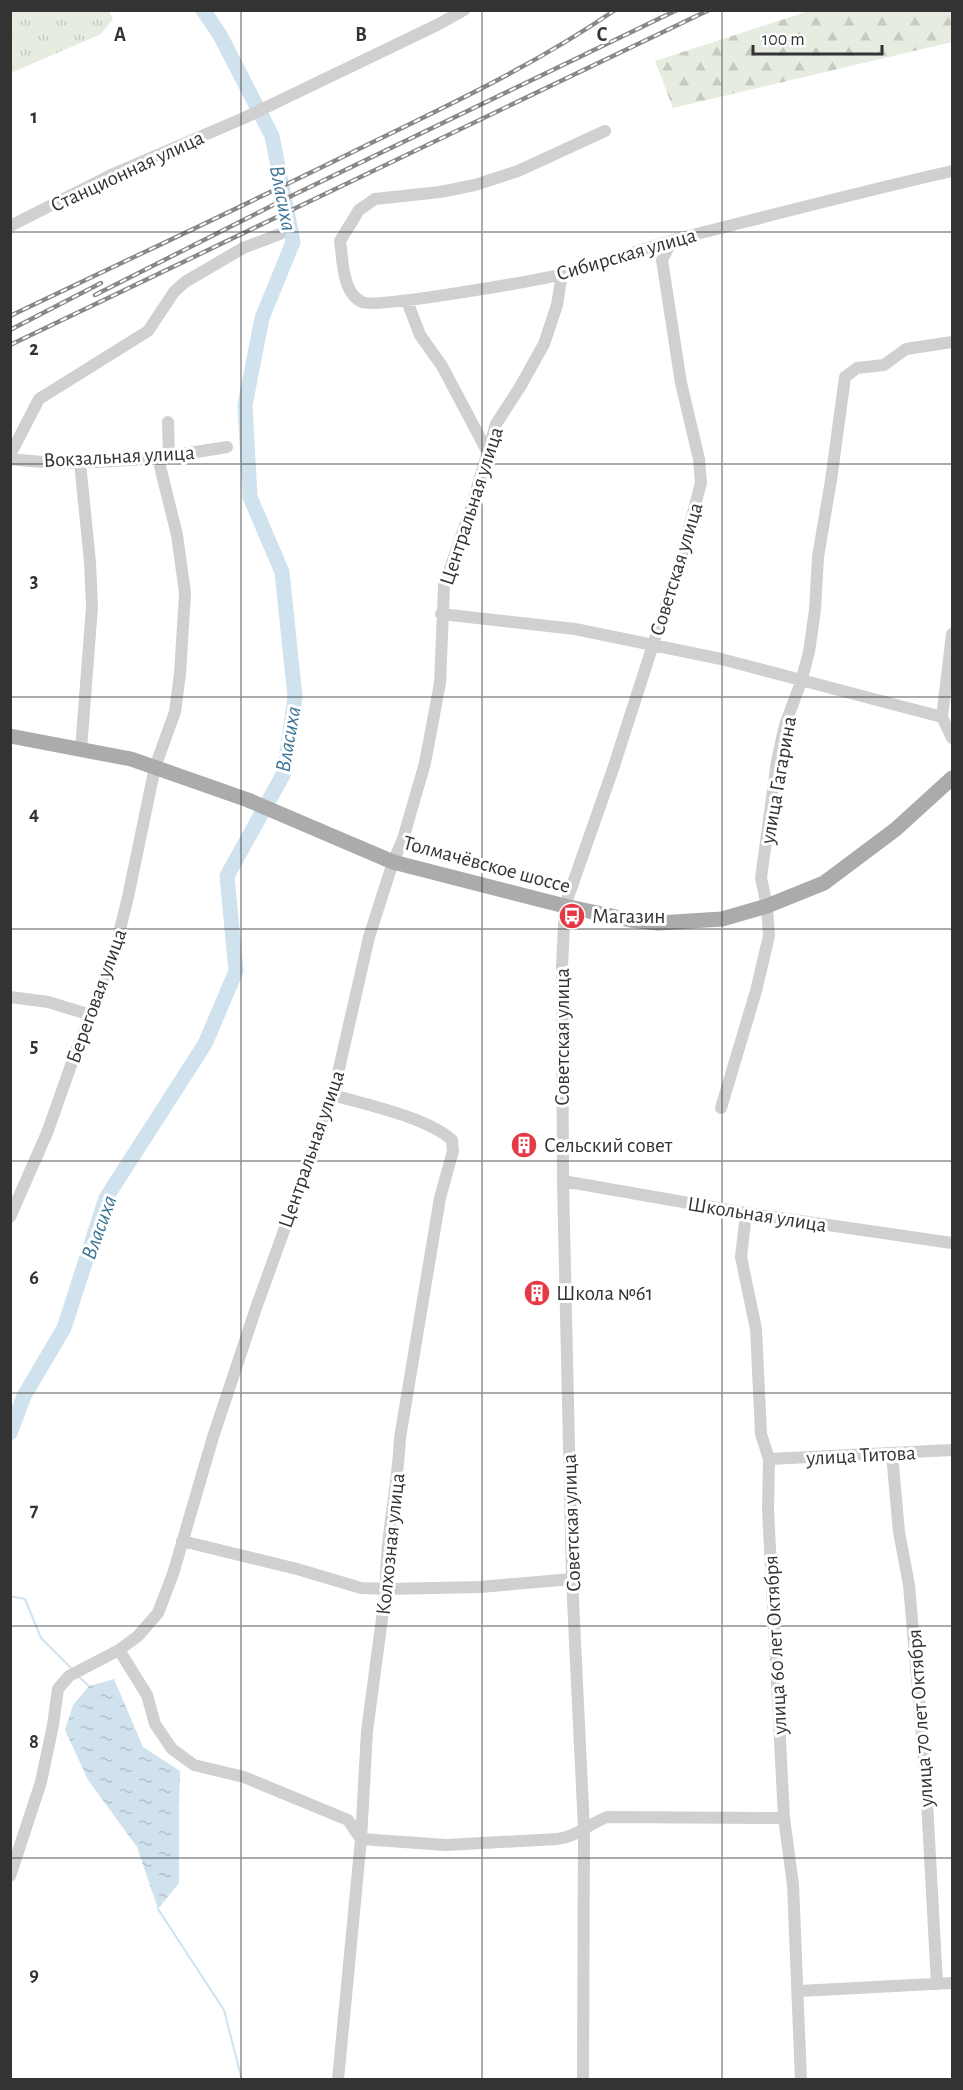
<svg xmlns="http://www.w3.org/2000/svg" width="963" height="2090" font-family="'Alegreya Sans',sans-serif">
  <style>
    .grass { fill: url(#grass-tufts) }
    .forest { fill: url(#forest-firs) }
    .water { fill: url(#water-ripples) }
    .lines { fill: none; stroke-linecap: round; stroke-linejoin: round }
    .stream { stroke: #cfe2ee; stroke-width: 2 }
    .river { stroke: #cfe2ee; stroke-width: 15 }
    .minor { stroke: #d0d0d0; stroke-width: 12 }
    .major { stroke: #ababab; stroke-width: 15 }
    .rail-casing { stroke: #888; stroke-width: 4.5 }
    .rail { stroke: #fff; stroke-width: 2; stroke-dasharray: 7; stroke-linecap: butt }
    .grid { fill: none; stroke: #333; stroke-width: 1.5; stroke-opacity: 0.55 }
    .labels { text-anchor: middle; stroke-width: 6; stroke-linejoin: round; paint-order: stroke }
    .street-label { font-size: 21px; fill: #333; stroke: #fff }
    .poi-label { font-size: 21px; fill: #333; stroke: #fff; text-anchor: start }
    .water-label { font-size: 22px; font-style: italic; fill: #3f7597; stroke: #fff }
    .grid-label { font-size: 20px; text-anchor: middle; font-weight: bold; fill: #333; stroke: #fff; stroke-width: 6; stroke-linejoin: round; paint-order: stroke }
  </style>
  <defs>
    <pattern id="grass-tufts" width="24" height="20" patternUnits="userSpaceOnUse" patternTransform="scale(1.5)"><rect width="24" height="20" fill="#e6ecdf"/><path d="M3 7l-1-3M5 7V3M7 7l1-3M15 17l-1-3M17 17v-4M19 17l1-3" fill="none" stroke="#c6cbc0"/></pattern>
    <pattern id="forest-firs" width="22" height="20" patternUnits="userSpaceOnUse" patternTransform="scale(1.5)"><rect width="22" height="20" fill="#e6ecdf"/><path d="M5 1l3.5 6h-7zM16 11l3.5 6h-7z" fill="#c6cbc0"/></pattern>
    <pattern id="water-ripples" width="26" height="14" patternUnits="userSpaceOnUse" patternTransform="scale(1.5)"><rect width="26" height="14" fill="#cfe2ee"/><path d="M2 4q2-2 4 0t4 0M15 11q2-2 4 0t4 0" fill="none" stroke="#b2c2cd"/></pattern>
  </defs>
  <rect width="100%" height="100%" fill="#fff"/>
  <path class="grass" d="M 11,10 L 109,11 L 113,19 L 101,34 L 11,73 Z"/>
  <path class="forest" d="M 809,11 L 952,11 L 952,42 L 673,108 L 655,61 Z"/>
  <path class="water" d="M 114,1679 L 143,1747 L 180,1771 L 179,1805 L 179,1883 L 158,1909 L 137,1847 L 88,1780 L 65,1730 L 73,1705 L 89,1686 Z"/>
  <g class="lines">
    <path class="stream" d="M 10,1596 L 25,1599 L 41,1638 L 72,1669
      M 78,1676 L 89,1686
      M 158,1909 L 224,2010 L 242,2080"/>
    <path class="river" d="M 10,1433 L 24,1396 L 64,1328 L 106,1198 L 205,1044 L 236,971 L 227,876 L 284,773 L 295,697 L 282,572 L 250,497 L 245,405 L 262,318 L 293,242 L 272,136 L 220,35 L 203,10"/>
    <path class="minor" d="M 605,131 L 518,171 L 475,185 L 440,192 L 375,199 L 359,210 L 340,241 C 343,260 342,293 362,302 C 376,309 538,280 563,274 C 605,263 646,247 689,236 C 776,214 864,191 952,171
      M 10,226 L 111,175 L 244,118 L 437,25 L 464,10
      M 407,301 L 420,335 L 442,366 L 487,451
      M 168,422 L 169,457
      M 10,455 L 39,399 L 148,331 L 174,292 L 185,282 L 243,248 L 280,234
      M 10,459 C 83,468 156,459 227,447
      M 80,463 L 90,562 L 92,607 L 81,749
      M 441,614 L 575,629 L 653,645 L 721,659 L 942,717
      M 952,634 L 942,717 L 952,738
      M 10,997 L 48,1002 L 91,1015
      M 333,1095 C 367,1105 426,1117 452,1140 L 453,1151 L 440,1198 L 400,1438 C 398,1488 385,1538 386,1589 L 367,1731 L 361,1839 L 338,2080
      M 721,1108 L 756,991 L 769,936 L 767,906 L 761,878 L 777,761 L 785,725 L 801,682 L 809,652 L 815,610 L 818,557 L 831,480 L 845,377 L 857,368 L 884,365 L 906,349 L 952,342
      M 563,1181 L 746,1213 L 952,1243
      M 746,1213 L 741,1257 L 756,1329 L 761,1434 L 769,1459 L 768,1510 L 784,1818 L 793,1885 L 801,2080
      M 10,1217 L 47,1133 L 75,1054 L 112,962 L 128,897 L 155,767 L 175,712 L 180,674 L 185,593 L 177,535 L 158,458
      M 892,1454 L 899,1532 L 909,1585 L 926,1784 L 937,1984
      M 769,1459 L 952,1450
      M 182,1541 L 297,1569 L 361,1588 L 386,1589 L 480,1587 L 572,1579
      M 119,1650 L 147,1695 L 155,1724 L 172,1749 L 194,1765 L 244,1777 L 348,1820 L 361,1839 L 446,1845 L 557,1839 C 576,1837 589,1824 607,1817 L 784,1818
      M 10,1876 L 41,1782 L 53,1725 L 58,1689 L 69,1676 L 119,1650 L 138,1636 L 158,1613 L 173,1574 L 213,1437 L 256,1308 L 333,1095 L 369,937 L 393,862 L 403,839 L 425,763 L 440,683 L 444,586 L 472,505 L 496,424 L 520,387 L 544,344 L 557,305 L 562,274
      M 799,1991 L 952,1983
      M 583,2080 L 584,1829 L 572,1579 L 563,1181 L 562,966 L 565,906 L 613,769 L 680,561 L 701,483 L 699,459 L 681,383 L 662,260 L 667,250 L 675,240"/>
    <path class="major" d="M 10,736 L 131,759 L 248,800 L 393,862 L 565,906 L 630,920 L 658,923 L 722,919 L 767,906 L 824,883 L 896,829 L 952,778"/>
    <defs>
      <path id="rail" d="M 95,295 L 285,199 L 677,10
        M 10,316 C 131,258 252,202 371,143 C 455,102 538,63 615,10
        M 10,330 L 101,283
        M 10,345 L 709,10"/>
    </defs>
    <use href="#rail" class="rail-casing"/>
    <use href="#rail" class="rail"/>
  </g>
  <path class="grid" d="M 241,10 L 241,2080M 482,10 L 482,2080M 722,10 L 722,2080M 10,232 L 952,232M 10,464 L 952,464M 10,697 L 952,697M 10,929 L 952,929M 10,1161 L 952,1161M 10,1393 L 952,1393M 10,1626 L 952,1626M 10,1858 L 952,1858"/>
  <defs>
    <symbol id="bus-disc" viewBox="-11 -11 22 22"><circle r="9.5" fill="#e63946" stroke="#fff"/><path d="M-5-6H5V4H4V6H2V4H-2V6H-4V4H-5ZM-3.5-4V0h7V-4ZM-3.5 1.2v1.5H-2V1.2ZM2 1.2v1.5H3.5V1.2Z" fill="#fff"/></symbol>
    <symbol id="building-disc" viewBox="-11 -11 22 22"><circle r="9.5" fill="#e63946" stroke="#fff"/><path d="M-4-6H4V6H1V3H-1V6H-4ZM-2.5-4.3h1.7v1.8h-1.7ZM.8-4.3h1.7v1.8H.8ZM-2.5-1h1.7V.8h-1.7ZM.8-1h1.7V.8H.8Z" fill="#fff"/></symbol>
  </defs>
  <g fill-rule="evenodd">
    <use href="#bus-disc" x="557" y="901" width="30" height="30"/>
    <use href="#building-disc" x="509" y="1130" width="30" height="30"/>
    <use href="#building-disc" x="522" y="1278" width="30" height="30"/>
  </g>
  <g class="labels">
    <g class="street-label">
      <text transform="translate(127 171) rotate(-25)" y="7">Станционная улица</text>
      <text transform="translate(626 254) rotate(-16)" y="7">Сибирская улица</text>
      <text transform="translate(119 456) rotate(-3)" y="7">Вокзальная улица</text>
      <text transform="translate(471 506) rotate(-72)" y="7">Центральная улица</text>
      <text transform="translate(676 569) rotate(-73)" y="7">Советская улица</text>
      <text transform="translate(778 780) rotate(-80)" y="7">улица Гагарина</text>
      <text transform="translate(487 864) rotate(15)" y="7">Толмачёвское шоссе</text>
      <text transform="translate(96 996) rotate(-70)" y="7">Береговая улица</text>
      <text transform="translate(562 1037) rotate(-90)" y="7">Советская улица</text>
      <text transform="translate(311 1149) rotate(-71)" y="7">Центральная улица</text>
      <text transform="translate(757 1214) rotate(9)" y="7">Школьная улица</text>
      <text transform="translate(861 1455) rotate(-3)" y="7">улица Титова</text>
      <text transform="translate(571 1523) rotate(-92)" y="7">Советская улица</text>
      <text transform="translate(390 1544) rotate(-84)" y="7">Колхозная улица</text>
      <text transform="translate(775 1645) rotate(-93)" y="7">улица 60 лет Октября</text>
      <text transform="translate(920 1718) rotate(-94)" y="7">улица 70 лет Октября</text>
    </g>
    <g class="poi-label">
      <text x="592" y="923">Магазин</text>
      <text x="544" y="1152">Сельский совет</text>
      <text x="556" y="1300">Школа №61</text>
    </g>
    <g class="water-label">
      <text transform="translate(284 198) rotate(79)" y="8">Власиха</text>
      <text transform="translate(287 739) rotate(-80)" y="8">Власиха</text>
      <text transform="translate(98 1227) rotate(-70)" y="8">Власиха</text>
    </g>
  </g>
  <g class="grid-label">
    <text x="120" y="41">A</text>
    <text x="361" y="41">B</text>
    <text x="602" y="41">C</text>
    <text x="34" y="123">1</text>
    <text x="34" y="355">2</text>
    <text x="34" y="587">3</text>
    <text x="34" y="820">4</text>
    <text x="34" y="1052">5</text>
    <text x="34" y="1284">6</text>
    <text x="34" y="1516">7</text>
    <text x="34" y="1748">8</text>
    <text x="34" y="1981">9</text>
  </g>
  <rect width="963" height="2090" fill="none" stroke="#333333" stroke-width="24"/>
  <path d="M753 45v9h129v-9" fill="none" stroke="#333333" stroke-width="3"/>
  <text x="762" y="45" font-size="18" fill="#333333" stroke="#ffffff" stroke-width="4.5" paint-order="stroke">100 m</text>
</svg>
